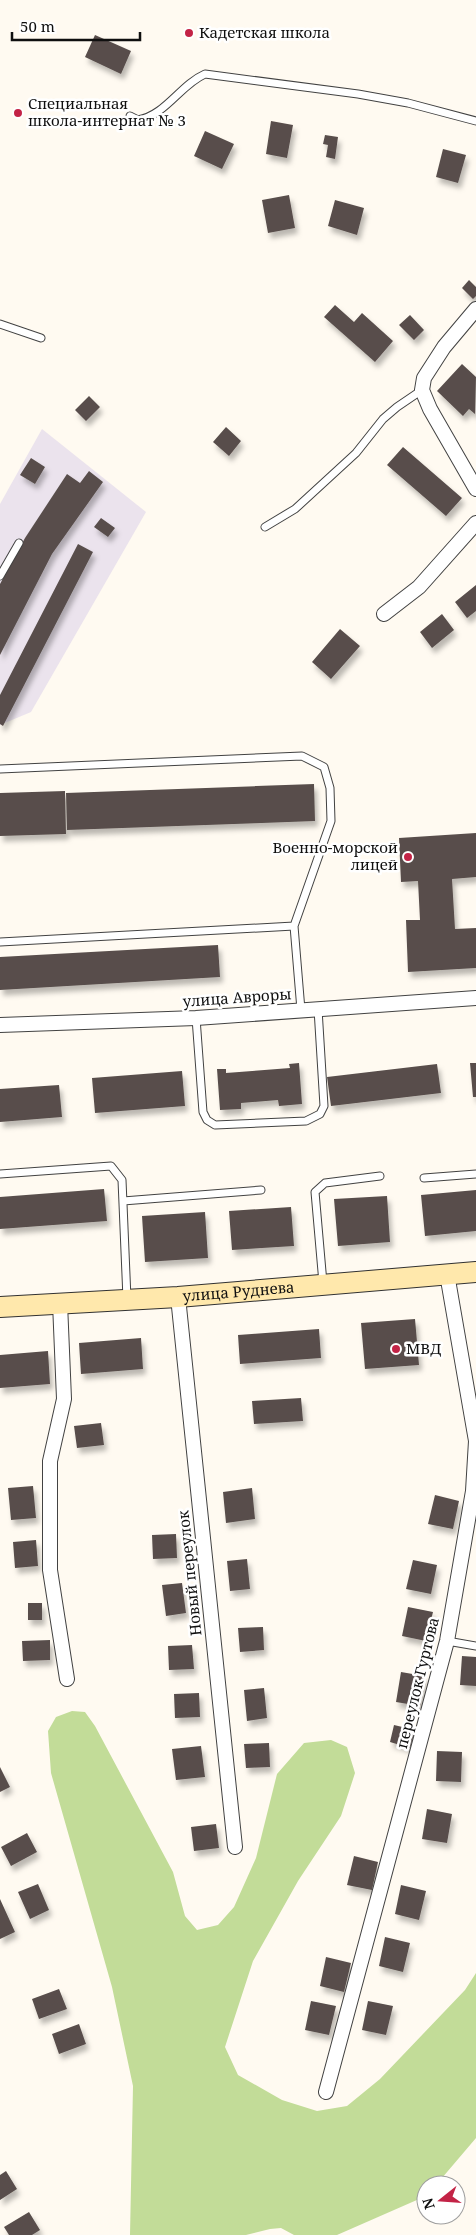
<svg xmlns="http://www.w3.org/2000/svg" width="476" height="2235" font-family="'Noto Serif',serif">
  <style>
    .industrial { fill: #ebe3ed }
    .forest { fill: #c2dc98 }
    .building { fill: #584e4b; filter: url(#shadow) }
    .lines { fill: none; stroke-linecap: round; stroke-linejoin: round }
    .service-casing { stroke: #424242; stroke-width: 9 }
    .minor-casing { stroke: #424242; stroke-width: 16 }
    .secondary-casing { stroke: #313131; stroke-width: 22 }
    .service { stroke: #fff; stroke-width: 7 }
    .minor { stroke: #fff; stroke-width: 14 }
    .secondary { stroke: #ffe8ac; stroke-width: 20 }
    .poi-dot { fill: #c32346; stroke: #fff; stroke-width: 2 }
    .labels { text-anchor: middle; stroke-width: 5; stroke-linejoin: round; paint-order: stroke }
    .poi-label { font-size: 15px; fill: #0f0f0f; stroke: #fff; text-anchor: start }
    .street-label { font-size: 15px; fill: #0f0f0f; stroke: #fff }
  </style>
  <defs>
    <filter id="shadow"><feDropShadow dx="3" dy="5.5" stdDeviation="2.5" flood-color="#0004"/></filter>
  </defs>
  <rect width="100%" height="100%" fill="#fffaf1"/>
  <path class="industrial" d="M 42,429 L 146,512 L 31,712 L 0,725 L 0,504 Z"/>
  <path class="forest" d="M 72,1711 L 85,1712 L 95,1726 L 173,1872 L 185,1916 L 197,1930 L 218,1925 L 234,1907 L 256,1858 L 277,1774 L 304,1743 L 331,1740 L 347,1747 L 355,1773 L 341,1816 L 298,1881 L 253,1961 L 225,2047 L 238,2075 L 282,2100 L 317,2111 L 347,2106 L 380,2079 L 465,1990 L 476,1973 L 476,2138 L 436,2185 L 426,2185 L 426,2196 L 337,2235 L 294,2235 L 281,2228 L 270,2229 L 246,2235 L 130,2235 L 133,2086 L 112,1987 L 51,1773 L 48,1731 L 56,1717 Z"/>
  <path class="building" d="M 95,35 L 131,51 L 121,74 L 85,57 Z
    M 271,121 L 293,125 L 287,158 L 266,154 Z
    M 205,131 L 234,144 L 222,169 L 194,156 Z
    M 325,135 L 338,137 L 335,159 L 326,157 L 328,145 L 323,144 Z
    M 443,149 L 466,155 L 458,183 L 436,177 Z
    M 289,195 L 295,228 L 268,233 L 262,200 Z
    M 335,200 L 364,208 L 357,235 L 328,226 Z
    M 469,280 L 476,287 L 476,296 L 473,299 L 462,288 Z
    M 335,305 L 354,322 L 362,313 L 393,341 L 375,362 L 324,317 Z
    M 410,315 L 424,330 L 414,340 L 399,325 Z
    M 462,364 L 476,377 L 475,414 L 469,409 L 463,416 L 437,391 Z
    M 89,396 L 100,407 L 86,421 L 75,410 Z
    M 226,427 L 241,441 L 229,456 L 213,442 Z
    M 403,447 L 462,498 L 446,516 L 387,465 Z
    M 31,458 L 45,467 L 35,484 L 20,475 Z
    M 89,471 L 103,482 L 52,554 L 0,655 L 0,584 L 25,538 L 67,474 L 80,483 Z
    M 101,518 L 115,528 L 108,537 L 94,527 Z
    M 78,544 L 93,552 L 3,726 L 0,724 L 0,695 Z
    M 476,585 L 476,611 L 467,618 L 455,602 Z
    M 442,614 L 454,630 L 432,648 L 420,632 Z
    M 340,629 L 360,646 L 331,679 L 312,662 Z
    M 314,784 L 315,821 L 67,830 L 66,793 Z
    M 65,791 L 66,834 L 0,836 L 0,793 Z
    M 476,833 L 476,877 L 452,879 L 455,929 L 476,928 L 476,968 L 408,972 L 406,920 L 420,920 L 418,881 L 401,882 L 399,838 Z
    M 218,945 L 220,977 L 0,990 L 0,957 Z
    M 299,1063 L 302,1104 L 279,1106 L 278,1100 L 241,1103 L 241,1109 L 220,1110 L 217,1069 L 226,1069 L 226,1073 L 290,1068 L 289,1064 Z
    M 470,1063 L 476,1063 L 476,1097 L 473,1097 Z
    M 437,1064 L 441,1093 L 331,1106 L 327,1077 Z
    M 182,1071 L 185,1106 L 95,1113 L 92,1078 Z
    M 59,1085 L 62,1117 L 0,1122 L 0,1089 Z
    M 104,1189 L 107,1221 L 0,1229 L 0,1197 Z
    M 476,1190 L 476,1231 L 425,1236 L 421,1195 Z
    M 387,1196 L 390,1242 L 338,1246 L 334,1199 Z
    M 291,1207 L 294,1246 L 232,1250 L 229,1211 Z
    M 205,1212 L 208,1258 L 145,1262 L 142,1216 Z
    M 415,1319 L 419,1365 L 365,1369 L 361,1323 Z
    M 319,1329 L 321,1358 L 240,1364 L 238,1335 Z
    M 141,1338 L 143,1369 L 81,1374 L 79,1343 Z
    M 48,1351 L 50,1384 L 0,1388 L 0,1355 Z
    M 301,1398 L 303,1421 L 254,1424 L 252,1401 Z
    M 101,1423 L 104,1445 L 77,1448 L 74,1426 Z
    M 33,1486 L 36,1518 L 11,1520 L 8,1488 Z
    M 252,1488 L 255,1519 L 226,1523 L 223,1492 Z
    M 435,1495 L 459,1501 L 453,1529 L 428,1524 Z
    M 176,1534 L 177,1558 L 153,1559 L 152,1535 Z
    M 36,1540 L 38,1566 L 15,1568 L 13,1542 Z
    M 247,1559 L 250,1589 L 230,1591 L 227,1561 Z
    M 413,1560 L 437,1565 L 431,1594 L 406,1589 Z
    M 182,1583 L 186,1613 L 166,1616 L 162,1585 Z
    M 28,1603 L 42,1603 L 42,1620 L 28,1620 Z
    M 408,1607 L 433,1612 L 426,1641 L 402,1636 Z
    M 263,1627 L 264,1650 L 240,1652 L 238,1628 Z
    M 50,1640 L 50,1660 L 23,1661 L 22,1641 Z
    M 192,1645 L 194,1669 L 169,1670 L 168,1646 Z
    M 462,1656 L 476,1657 L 476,1686 L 460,1685 Z
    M 401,1672 L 424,1676 L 420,1706 L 396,1702 Z
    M 264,1688 L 267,1718 L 247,1721 L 244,1690 Z
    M 199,1693 L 200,1717 L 175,1718 L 174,1694 Z
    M 394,1725 L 415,1730 L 410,1748 L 390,1742 Z
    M 269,1743 L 270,1767 L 246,1768 L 244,1744 Z
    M 201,1746 L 205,1777 L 176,1780 L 172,1749 Z
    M 437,1751 L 462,1752 L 461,1782 L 436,1781 Z
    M 0,1767 L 10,1787 L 0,1792 Z
    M 427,1809 L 452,1814 L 447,1843 L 422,1839 Z
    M 216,1824 L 219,1848 L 194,1851 L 191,1827 Z
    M 27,1833 L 37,1852 L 11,1866 L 1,1847 Z
    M 354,1856 L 378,1862 L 372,1890 L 347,1885 Z
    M 38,1884 L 49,1910 L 30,1919 L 18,1892 Z
    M 401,1885 L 426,1891 L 419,1920 L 395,1914 Z
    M 0,1899 L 15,1932 L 0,1939 Z
    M 385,1937 L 410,1943 L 403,1972 L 379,1966 Z
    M 326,1957 L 351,1963 L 344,1992 L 320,1986 Z
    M 59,1989 L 67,2009 L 39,2019 L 32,1999 Z
    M 311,2001 L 336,2006 L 329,2035 L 305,2030 Z
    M 368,2001 L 393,2006 L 386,2035 L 362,2030 Z
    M 79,2024 L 86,2044 L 59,2054 L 52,2034 Z
    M 6,2171 L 17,2189 L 0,2200 L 0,2175 Z
    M 29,2212 L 40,2230 L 32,2235 L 9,2235 L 4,2227 Z"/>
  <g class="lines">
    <defs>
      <path id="service" d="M 130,116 L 138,120 C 166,115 180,85 205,74 L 358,94 L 408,103 L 476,121
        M 0,324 L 41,338
        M 265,527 L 295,509 L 356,453 L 383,419 L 397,407 L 422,390
        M 0,576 L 19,543
        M 0,769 L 302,756 L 324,767 L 330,788 L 331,821 L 294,926
        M 0,942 L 294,926 L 301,1010
        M 196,1018 L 203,1112 L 207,1120 L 215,1125 L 306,1121 L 320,1114 L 324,1106 L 318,1009
        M 0,1174 L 111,1166 L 122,1180 L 127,1299
        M 424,1178 L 476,1174
        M 123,1201 L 261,1190
        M 323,1283 L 315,1192 L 325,1183 L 380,1176
        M 447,1641 L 476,1646"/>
      <path id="minor" d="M 476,309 L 444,347 L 424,378 L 422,390 L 430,409 L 476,489
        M 384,614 L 419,587 L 476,523
        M 0,1025 L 196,1018 L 476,998
        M 178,1297 L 235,1847
        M 60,1303 L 64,1399 L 50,1461 L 50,1570 L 67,1679
        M 326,2092 L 447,1641 L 473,1491 L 476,1441 L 447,1274"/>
      <g id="secondary">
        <path id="s1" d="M 0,1307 L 178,1297 L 476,1272"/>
      </g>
    </defs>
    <use href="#service" class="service-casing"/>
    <use href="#minor" class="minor-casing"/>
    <use href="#secondary" class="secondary-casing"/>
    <use href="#service" class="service"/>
    <use href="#minor" class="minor"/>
    <use href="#secondary" class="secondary"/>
  </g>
  <g class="poi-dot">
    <circle cx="189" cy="33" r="5"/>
    <circle cx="18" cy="113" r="5"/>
    <circle cx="408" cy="857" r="5"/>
    <circle cx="396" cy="1349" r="5"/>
  </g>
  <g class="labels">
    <g class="poi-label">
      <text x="199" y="38">Кадетская школа</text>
      <text x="28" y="109">Специальная<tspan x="28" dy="17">школа-интернат № 3</tspan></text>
      <text x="398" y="853" text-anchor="end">Военно-морской<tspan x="398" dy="17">лицей</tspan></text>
      <text x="406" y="1354">МВД</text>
    </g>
    <g class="street-label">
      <text transform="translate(237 998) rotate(-4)" y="5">улица Авроры</text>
      <text dy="5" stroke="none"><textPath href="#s1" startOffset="239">улица Руднева</textPath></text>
      <text transform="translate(190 1573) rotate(-96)" y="5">Новый переулок</text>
      <text transform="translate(418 1683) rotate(-76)" y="5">переулок Гуртова</text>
    </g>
  </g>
  <g transform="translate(441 2200) rotate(253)"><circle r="24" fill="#ffffff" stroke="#9f9f9f"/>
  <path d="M0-4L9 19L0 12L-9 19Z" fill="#c32346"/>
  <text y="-8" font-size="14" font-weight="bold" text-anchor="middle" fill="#0f0f0f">N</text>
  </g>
  <path d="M12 32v8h128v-8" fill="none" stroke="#0f0f0f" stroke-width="2.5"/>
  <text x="20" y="32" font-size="15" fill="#0f0f0f" stroke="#ffffff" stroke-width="4" paint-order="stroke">50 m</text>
</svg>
